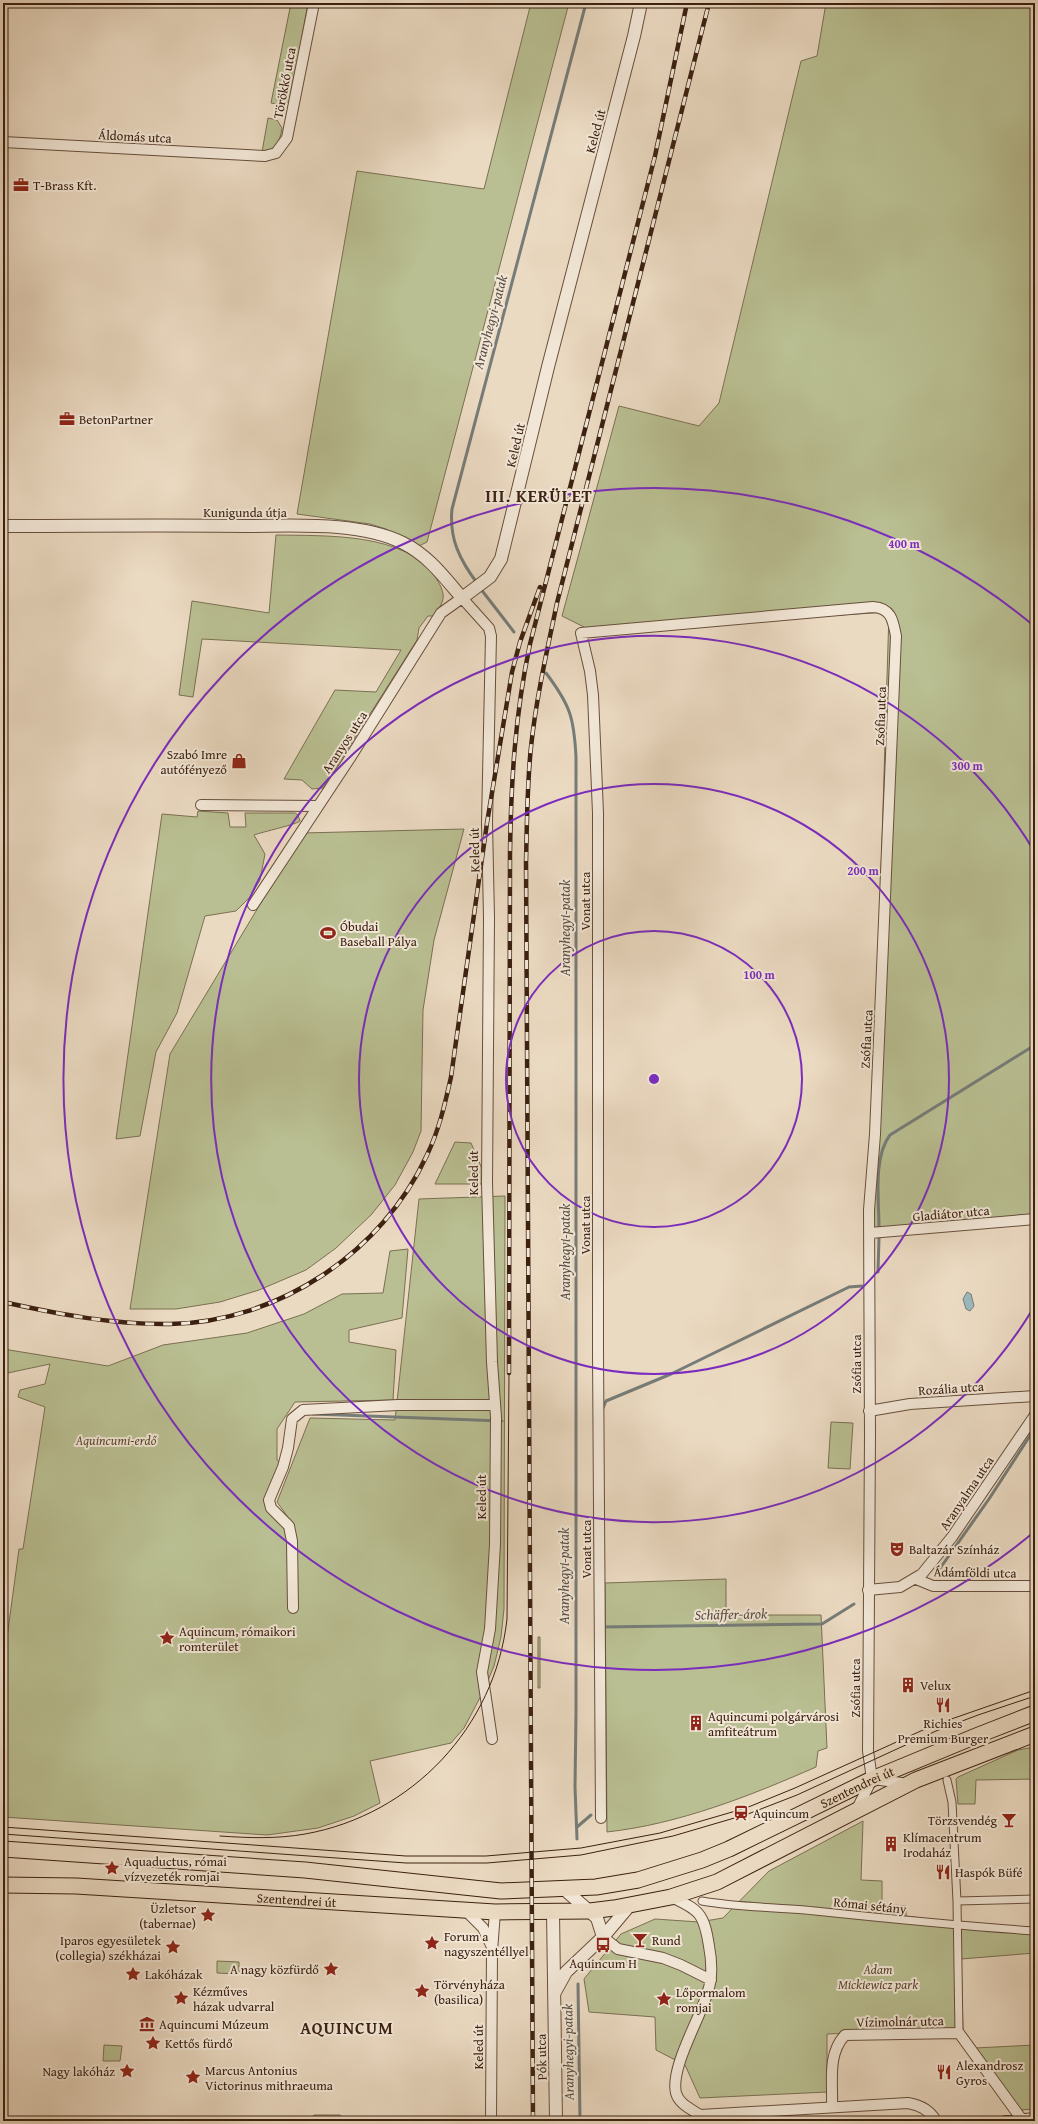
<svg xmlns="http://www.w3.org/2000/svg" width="1038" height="2124" font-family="'Gentium Book Plus',serif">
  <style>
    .green { fill: #b9bf92; stroke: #7a7052 }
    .water { fill: #9cb8bc; stroke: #767c78 }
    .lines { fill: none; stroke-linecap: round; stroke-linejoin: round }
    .stream { stroke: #767c78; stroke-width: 3 }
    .pedestrian-casing { stroke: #684f3d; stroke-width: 9 }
    .minor-casing { stroke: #684f3d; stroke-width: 12 }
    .tertiary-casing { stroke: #684f3d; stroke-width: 14 }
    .primary-casing { stroke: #3c2111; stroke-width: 17 }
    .pedestrian { stroke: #f2e7d7; stroke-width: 7 }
    .minor { stroke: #f2e7d7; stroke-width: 10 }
    .tertiary { stroke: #f2e7d7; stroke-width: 12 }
    .primary { stroke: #ebdac2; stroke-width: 15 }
    .tram { stroke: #3c2111; stroke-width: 1 }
    .rail-casing { stroke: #3c2111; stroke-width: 4.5 }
    .rail { stroke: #f2e7d7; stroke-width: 3; stroke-dasharray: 9; stroke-linecap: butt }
    .ring { fill: none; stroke: #7b2cbf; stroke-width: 2 }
    .labels { text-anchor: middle; stroke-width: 4; stroke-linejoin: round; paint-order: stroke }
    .street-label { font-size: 13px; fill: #3c2111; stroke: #f2e7d7 }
    .poi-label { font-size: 13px; fill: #3c2111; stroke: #f2e7d7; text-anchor: start }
    .park-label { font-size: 13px; font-style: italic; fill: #5b4831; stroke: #f2e7d7 }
    .water-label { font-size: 14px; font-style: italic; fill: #594e44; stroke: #f2e7d7 }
    .district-label { font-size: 17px; font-weight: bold; letter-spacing: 1px; fill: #3c2111; stroke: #f2e7d7 }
    .centre { fill: #7b2cbf; stroke: #f2e7d7; stroke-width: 2 }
    .ring-label { font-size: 12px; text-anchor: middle; font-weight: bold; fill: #7b2cbf; stroke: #f2e7d7; stroke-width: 4; stroke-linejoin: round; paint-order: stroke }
  </style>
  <rect width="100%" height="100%" fill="#ebdac2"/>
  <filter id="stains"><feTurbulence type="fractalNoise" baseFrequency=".005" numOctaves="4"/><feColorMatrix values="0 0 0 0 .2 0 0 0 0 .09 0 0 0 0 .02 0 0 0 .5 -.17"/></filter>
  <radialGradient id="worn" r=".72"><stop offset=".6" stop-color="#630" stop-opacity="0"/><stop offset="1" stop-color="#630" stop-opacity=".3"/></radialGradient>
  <path class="green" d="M 291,3 L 308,3 L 291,99 L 286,104 L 281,105 L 271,103 Z
    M 531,3 L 569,3 L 427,542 L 417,547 L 386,529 L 370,524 L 297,514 L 357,171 L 484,189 Z
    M 826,3 L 1035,3 L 1035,1219 L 870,1233 L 889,612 L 691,624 L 594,632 L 562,616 L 619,406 L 699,426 L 719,403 L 801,61 L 817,56 Z
    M 268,118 L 277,120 L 282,128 C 280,141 276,151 262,152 Z
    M 276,535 C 325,536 407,532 436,578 C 447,596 445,601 433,616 L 428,616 L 419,628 L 417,640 L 323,788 L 312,789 L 302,780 L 284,779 L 335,690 L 376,692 L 401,650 L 202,639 L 193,697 L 179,695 L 192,601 L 269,613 Z
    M 198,811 L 228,813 L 230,827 L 246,827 L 245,813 L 295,813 L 298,815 L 300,821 C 298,824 262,832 254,835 L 265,854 L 260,880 L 250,897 L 236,911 L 205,916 L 177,1013 L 156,1052 L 140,1136 L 116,1139 L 162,814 L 197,817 Z
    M 464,829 L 434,940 L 423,1010 L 421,1131 L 413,1152 L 395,1185 L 371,1215 L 336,1248 L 306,1270 L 259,1290 L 220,1302 L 176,1309 L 130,1309 L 170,1054 L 303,833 Z
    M 455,1142 L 471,1143 L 483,1171 L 482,1184 L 435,1184 Z
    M 505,1196 L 504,1609 L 501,1637 L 494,1666 L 484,1690 L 464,1728 L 451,1743 L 370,1761 L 380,1803 L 354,1816 L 318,1828 L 267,1835 L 3,1817 L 3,1667 L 19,1549 L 23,1549 L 45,1407 L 18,1397 L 20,1390 L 45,1384 L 50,1364 L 3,1374 L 3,1349 L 108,1366 L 163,1345 L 247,1333 L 304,1314 L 342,1294 L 383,1293 L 390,1251 L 408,1249 L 402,1318 L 349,1330 L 349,1342 L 396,1350 L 393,1400 L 295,1402 L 277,1429 L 277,1460 L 281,1463 L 268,1493 L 283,1524 L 289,1544 L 289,1609 L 297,1611 L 293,1524 L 277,1502 L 310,1418 L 395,1420 L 419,1199 Z
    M 831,1422 L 853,1423 L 850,1469 L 828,1468 Z
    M 726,1579 L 726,1615 L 821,1615 L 827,1748 L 818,1751 L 816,1767 C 750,1796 679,1824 607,1832 L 605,1583 Z
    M 538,1637 L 540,1637 L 540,1688 L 538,1688 Z
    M 1035,1747 L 1035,1779 L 976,1780 L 975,1804 L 958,1804 L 956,1779 L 958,1777 L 1018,1750 Z
    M 863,1821 L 861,1880 L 882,1881 L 882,1904 L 906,1906 L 906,1916 L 1035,1933 L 1035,1953 L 961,1959 L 963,2031 L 975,2048 L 1035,2045 L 1035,2109 L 1019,2110 L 955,2029 L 827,2034 L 827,2092 L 700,2098 L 685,2065 L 656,2050 L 655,2017 L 589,2012 L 584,1979 L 621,1934 L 655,1919 L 699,1922 L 723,1918 L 769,1871 Z
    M 217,1961 L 239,1962 L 239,1974 L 217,1973 Z
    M 104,2045 L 122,2046 L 120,2061 L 103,2061 Z
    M 314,2115 L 340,2115 L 348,2121 L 308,2121 Z"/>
  <path class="water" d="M 967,1292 L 971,1294 L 974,1306 L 970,1311 L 966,1309 L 963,1299 Z"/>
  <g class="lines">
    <path class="stream" d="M 477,583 C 460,560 449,539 452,509 L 586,3
      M 480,588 L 514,632
      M 546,673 C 570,705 574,717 576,757 L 576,1713 L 575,1787 L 577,1839
      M 879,1227 C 879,1200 873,1157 890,1135 L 1035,1045
      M 878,1272 L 879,1238
      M 603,1408 L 606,1401 L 671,1374 L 849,1287 L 862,1286
      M 313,1414 L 502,1421
      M 936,1574 L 989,1499 L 1035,1428
      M 602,1627 L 822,1624 L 854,1604
      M 577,1827 L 591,1815
      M 578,1984 L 580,2121"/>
    <defs>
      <path id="pedestrian" d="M 947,1780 L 952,1802 L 957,1901 L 1035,1899
        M 702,1901 C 736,1907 770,1907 805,1910 C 882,1918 958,1926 1035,1931
        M 957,1901 L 959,2033"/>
      <path id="minor" d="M 3,142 L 265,156 L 276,153 L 287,138 L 314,3
        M 201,805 L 318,806
        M 253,905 L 350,758 L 441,613 L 462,598 L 489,628 L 491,636 L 487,823 L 489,918 L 487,1183 L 492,1362 L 496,1417 L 495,1544 L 490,1629 L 482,1672 L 492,1739
        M 870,1233 L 1035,1219
        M 869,1411 L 910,1404 L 1035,1396
        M 916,1579 L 933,1586 L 1035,1586
        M 868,1590 L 900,1587 L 922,1574 L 952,1537 L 1035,1415
        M 293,1608 L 292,1541 L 289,1526 L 271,1508 L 269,1500 L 283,1467 L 288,1448 L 292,1419 L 303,1410 L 398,1405 L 494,1405
        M 874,1779 L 908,1784
        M 601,1818 L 598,1352 L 598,813 L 593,695 L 590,671 L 581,633 L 873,607 C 891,608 893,620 896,636 L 875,1134 L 869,1210 L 870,1436 L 868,1751 L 872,1779 L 857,1809
        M 671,1897 C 700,1910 704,1914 709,1946 C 712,1962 713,1976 708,1991 C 701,2017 670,2067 676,2093 C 679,2104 691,2109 700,2115
        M 464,1909 L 483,1928 L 491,1945
        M 603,1937 L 618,1949 L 663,1958 L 681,1965 L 711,1980
        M 832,2106 C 833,2082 827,2054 845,2035 L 959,2033 L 1023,2121
        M 700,2115 L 908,2103 C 920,2105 930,2110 936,2121
        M 491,2121 L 492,1951 L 495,1912
        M 1005,2121 L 1035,2118"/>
      <path id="tertiary" d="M 3,526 C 84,526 164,525 245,526 C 293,526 359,521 403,543 C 428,555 445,578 462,598 L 490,577 L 501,559 L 548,367 L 634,36 L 641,3
        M 564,1889 L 597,1918 L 603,1937
        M 553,1912 L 556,2121
        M 555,1992 L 566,1972 L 603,1937 L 630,1905"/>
      <g id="primary">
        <path id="s1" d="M 3,1849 L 305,1870 L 501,1891 L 596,1887 L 638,1880 L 702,1860 L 729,1849 L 872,1779 L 976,1736 L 1035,1713"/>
        <path id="s2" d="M 3,1885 L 76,1886 L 495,1912 L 590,1911 L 614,1908 L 671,1897 L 717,1882 L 916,1780 L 1035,1734"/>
      </g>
    </defs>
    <use href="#pedestrian" class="pedestrian-casing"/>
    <use href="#minor" class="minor-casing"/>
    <use href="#tertiary" class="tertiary-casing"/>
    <use href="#primary" class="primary-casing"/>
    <use href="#pedestrian" class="pedestrian"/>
    <use href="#minor" class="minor"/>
    <use href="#tertiary" class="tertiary"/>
    <use href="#primary" class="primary"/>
    <path class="tram" d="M 3,1827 L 406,1856 L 486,1856 L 581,1848 L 660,1833 L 746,1808 L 795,1788 L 934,1725 L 1035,1690
      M 3,1834 L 406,1863 L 487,1863 L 581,1855 L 673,1836 L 748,1814 L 797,1795 L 936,1731 L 978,1715 L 1035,1696
      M 220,1836 C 249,1838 277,1839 305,1834 C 412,1815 495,1727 507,1619 L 509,1373"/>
    <defs>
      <path id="rail" d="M 3,1302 C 58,1314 114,1325 170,1324 C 278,1322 382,1253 427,1155 C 439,1130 445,1104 451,1077 L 487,823 L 512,672 L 520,642 L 540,587
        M 509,1373 L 510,853 C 511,781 515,715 530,644 L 655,156 L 687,3
        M 533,2121 L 526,862 C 527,824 527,785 531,747 C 536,699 547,651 557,603 L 709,3"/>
    </defs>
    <use href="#rail" class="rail-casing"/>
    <use href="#rail" class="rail"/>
  </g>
  <g class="ring">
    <circle cx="654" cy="1079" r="148"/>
    <circle cx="654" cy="1079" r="295"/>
    <path d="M1034 1307A443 443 0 1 1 1034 851"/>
    <path d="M1034 1532A591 591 0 1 1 1034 626"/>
  </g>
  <defs>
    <symbol id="office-bare" viewBox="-9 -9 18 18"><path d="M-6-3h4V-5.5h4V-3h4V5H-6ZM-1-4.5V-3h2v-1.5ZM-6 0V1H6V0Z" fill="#8f2418" stroke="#f2e7d7" stroke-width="2.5" paint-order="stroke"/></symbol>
    <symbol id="shop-bare" viewBox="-9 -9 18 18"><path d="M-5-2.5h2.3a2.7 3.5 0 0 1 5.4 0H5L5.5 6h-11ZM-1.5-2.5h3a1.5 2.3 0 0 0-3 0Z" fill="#8f2418" stroke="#f2e7d7" stroke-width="2.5" paint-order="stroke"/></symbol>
    <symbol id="stadium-bare" viewBox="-9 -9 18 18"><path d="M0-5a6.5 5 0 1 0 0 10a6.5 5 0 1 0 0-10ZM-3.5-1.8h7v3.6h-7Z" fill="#8f2418" stroke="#f2e7d7" stroke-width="2.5" paint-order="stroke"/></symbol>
    <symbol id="theatre-bare" viewBox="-9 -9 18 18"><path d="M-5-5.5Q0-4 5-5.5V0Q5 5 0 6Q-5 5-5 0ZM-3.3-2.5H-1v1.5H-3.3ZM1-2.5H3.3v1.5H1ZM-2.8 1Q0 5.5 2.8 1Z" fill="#8f2418" stroke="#f2e7d7" stroke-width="2.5" paint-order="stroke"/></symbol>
    <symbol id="sight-bare" viewBox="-9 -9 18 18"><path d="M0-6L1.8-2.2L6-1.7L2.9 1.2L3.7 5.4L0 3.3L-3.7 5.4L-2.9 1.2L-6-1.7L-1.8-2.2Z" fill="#8f2418" stroke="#f2e7d7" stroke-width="2.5" paint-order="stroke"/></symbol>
    <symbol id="building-bare" viewBox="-9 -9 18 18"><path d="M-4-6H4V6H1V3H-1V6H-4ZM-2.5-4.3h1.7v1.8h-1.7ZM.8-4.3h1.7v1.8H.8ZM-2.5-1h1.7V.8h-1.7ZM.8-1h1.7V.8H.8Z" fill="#8f2418" stroke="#f2e7d7" stroke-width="2.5" paint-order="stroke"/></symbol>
    <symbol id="restaurant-bare" viewBox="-9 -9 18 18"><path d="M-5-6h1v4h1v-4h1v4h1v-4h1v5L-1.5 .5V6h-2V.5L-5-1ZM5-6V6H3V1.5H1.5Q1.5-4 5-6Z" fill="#8f2418" stroke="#f2e7d7" stroke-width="2.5" paint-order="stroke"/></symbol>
    <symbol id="station-bare" viewBox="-9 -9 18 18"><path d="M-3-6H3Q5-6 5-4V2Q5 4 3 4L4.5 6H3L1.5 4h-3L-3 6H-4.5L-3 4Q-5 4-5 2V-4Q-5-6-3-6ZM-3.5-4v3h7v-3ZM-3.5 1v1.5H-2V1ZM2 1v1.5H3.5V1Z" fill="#8f2418" stroke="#f2e7d7" stroke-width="2.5" paint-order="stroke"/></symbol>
    <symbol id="bar-bare" viewBox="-9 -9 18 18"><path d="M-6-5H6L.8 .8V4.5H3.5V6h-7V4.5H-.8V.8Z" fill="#8f2418" stroke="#f2e7d7" stroke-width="2.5" paint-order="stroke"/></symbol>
    <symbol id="bus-bare" viewBox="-9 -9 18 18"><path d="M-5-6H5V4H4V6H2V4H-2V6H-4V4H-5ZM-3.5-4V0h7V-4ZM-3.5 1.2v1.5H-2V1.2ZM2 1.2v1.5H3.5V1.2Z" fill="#8f2418" stroke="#f2e7d7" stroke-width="2.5" paint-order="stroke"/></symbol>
    <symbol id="museum-bare" viewBox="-9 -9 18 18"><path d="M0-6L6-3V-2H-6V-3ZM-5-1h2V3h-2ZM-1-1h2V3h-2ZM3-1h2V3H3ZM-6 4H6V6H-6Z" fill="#8f2418" stroke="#f2e7d7" stroke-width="2.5" paint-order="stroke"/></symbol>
  </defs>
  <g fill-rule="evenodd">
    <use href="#office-bare" x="10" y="174" width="22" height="22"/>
    <use href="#office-bare" x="56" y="408" width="22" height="22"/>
    <use href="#shop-bare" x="228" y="750" width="22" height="22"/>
    <use href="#stadium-bare" x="317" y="922" width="22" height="22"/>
    <use href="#theatre-bare" x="886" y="1538" width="22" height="22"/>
    <use href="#sight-bare" x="156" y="1627" width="22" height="22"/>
    <use href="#building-bare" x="897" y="1674" width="22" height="22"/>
    <use href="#restaurant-bare" x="932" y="1694" width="22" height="22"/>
    <use href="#building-bare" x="685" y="1712" width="22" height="22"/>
    <use href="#station-bare" x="730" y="1802" width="22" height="22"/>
    <use href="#bar-bare" x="998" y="1809" width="22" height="22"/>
    <use href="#building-bare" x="880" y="1833" width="22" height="22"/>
    <use href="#sight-bare" x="101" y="1857" width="22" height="22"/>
    <use href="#restaurant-bare" x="932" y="1861" width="22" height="22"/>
    <use href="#sight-bare" x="197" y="1904" width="22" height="22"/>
    <use href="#bar-bare" x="629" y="1929" width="22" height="22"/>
    <use href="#sight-bare" x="421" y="1932" width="22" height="22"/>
    <use href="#bus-bare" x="592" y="1934" width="22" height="22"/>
    <use href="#sight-bare" x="162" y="1936" width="22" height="22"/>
    <use href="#sight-bare" x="320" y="1958" width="22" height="22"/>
    <use href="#sight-bare" x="122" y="1963" width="22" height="22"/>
    <use href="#sight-bare" x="411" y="1980" width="22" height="22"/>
    <use href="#sight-bare" x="170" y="1987" width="22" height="22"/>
    <use href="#sight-bare" x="653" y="1988" width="22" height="22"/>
    <use href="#museum-bare" x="136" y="2013" width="22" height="22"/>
    <use href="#sight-bare" x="142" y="2032" width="22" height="22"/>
    <use href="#sight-bare" x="116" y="2060" width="22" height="22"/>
    <use href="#restaurant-bare" x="933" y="2061" width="22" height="22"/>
    <use href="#sight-bare" x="182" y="2066" width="22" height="22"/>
  </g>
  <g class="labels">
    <g class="street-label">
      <text transform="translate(284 83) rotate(-79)" y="5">Törökkő utca</text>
      <text transform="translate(595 131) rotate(-75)" y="5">Keled út</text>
      <text transform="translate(135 136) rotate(3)" y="5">Áldomás utca</text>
      <text transform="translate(515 445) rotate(-77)" y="5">Keled út</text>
      <text x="245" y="517">Kunigunda útja</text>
      <text transform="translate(880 716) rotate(-88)" y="5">Zsófia utca</text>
      <text transform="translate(344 742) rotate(-57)" y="5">Aranyos utca</text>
      <text transform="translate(474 850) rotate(-91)" y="5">Keled út</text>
      <text transform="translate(585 901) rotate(-90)" y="5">Vonat utca</text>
      <text transform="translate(866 1039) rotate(-87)" y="5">Zsófia utca</text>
      <text transform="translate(473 1173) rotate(-90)" y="5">Keled út</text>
      <text transform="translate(951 1213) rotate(-5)" y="5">Gladiátor utca</text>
      <text transform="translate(585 1225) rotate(-90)" y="5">Vonat utca</text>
      <text transform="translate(856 1364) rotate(-90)" y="5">Zsófia utca</text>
      <text transform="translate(951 1388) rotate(-4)" y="5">Rozália utca</text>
      <text transform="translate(966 1493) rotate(-56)" y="5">Aranyalma utca</text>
      <text transform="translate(481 1497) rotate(-90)" y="5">Keled út</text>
      <text transform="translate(586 1549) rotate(-90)" y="5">Vonat utca</text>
      <text transform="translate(975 1572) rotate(1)" y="5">Ádámföldi utca</text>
      <text transform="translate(855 1688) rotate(-90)" y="5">Zsófia utca</text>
      <text dy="5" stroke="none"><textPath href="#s1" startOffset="876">Szentendrei út</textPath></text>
      <text dy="5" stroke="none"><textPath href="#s2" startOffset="294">Szentendrei út</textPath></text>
      <text transform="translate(870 1905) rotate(6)" y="5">Római sétány</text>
      <text transform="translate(900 2021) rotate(-1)" y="5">Vízimolnár utca</text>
      <text transform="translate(478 2047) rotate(-90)" y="5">Keled út</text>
      <text transform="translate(541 2057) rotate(-91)" y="5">Pók utca</text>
    </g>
    <g class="poi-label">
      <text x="33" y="190">T-Brass Kft.</text>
      <text x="79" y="424">BetonPartner</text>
      <text x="227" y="759" text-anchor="end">Szabó Imre<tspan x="227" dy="15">autófényező</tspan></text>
      <text x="340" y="931">Óbudai<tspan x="340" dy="15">Baseball Pálya</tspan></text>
      <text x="909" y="1554">Baltazár Színház</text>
      <text x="179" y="1636">Aquincum, rómaikori<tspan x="179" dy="15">romterület</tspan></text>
      <text x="920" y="1690">Velux</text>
      <text x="708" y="1721">Aquincumi polgárvárosi<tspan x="708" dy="15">amfiteátrum</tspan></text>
      <text x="943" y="1728" text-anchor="middle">Richies<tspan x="943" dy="15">Premium Burger</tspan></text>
      <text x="753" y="1818">Aquincum</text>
      <text x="997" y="1825" text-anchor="end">Törzsvendég</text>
      <text x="903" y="1842">Klímacentrum<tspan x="903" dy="15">Irodaház</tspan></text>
      <text x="124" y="1866">Aquaductus, római<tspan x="124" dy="15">vízvezeték romjai</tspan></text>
      <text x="955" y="1877">Haspók Büfé</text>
      <text x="196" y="1913" text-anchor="end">Üzletsor<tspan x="196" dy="15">(tabernae)</tspan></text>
      <text x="444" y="1941">Forum a<tspan x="444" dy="15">nagyszentéllyel</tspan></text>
      <text x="161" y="1945" text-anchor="end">Iparos egyesületek<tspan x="161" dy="15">(collegia) székházai</tspan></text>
      <text x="652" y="1945">Rund</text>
      <text x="603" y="1968" text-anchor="middle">Aquincum H</text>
      <text x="319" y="1974" text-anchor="end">A nagy közfürdő</text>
      <text x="145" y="1979">Lakóházak</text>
      <text x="434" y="1989">Törvényháza<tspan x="434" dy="15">(basilica)</tspan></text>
      <text x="193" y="1996">Kézműves<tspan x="193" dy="15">házak udvarral</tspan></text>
      <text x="676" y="1997">Lőpormalom<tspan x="676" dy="15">romjai</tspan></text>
      <text x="159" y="2029">Aquincumi Múzeum</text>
      <text x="165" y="2048">Kettős fürdő</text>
      <text x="956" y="2070">Alexandrosz<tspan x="956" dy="15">Gyros</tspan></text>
      <text x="205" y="2075">Marcus Antonius<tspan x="205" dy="15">Victorinus mithraeuma</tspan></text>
      <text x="115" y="2076" text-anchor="end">Nagy lakóház</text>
    </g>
    <g class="park-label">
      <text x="116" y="1445">Aquincumi-erdő</text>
      <text x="878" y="1974">Adam<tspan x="878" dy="15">Mickiewicz park</tspan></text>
    </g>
    <g class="water-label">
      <text transform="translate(490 322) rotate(-75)" y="5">Aranyhegyi-patak</text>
      <text transform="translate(565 928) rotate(-90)" y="5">Aranyhegyi-patak</text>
      <text transform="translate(565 1252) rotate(-90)" y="5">Aranyhegyi-patak</text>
      <text transform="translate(564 1576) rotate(-90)" y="5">Aranyhegyi-patak</text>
      <text transform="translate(731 1614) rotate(-1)" y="5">Schäffer-árok</text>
      <text transform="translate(568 2052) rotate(-91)" y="5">Aranyhegyi-patak</text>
    </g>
    <g class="district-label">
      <text x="539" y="502">III. KERÜLET</text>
      <text x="347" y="2034">AQUINCUM</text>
    </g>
  </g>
  <circle cx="654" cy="1079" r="6" class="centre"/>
  <g class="ring-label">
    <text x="904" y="548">400 m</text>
    <text x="967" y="770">300 m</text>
    <text x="863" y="875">200 m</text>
    <text x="759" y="979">100 m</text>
  </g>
  <rect width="1038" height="2124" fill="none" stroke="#ebdac2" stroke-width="16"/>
  <rect x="4" y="4" width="1030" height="2116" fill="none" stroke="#3c2111" stroke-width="2"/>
  <rect x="8" y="8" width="1022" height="2108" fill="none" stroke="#3c2111"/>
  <rect width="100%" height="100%" filter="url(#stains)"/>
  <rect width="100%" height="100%" fill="url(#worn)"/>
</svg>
